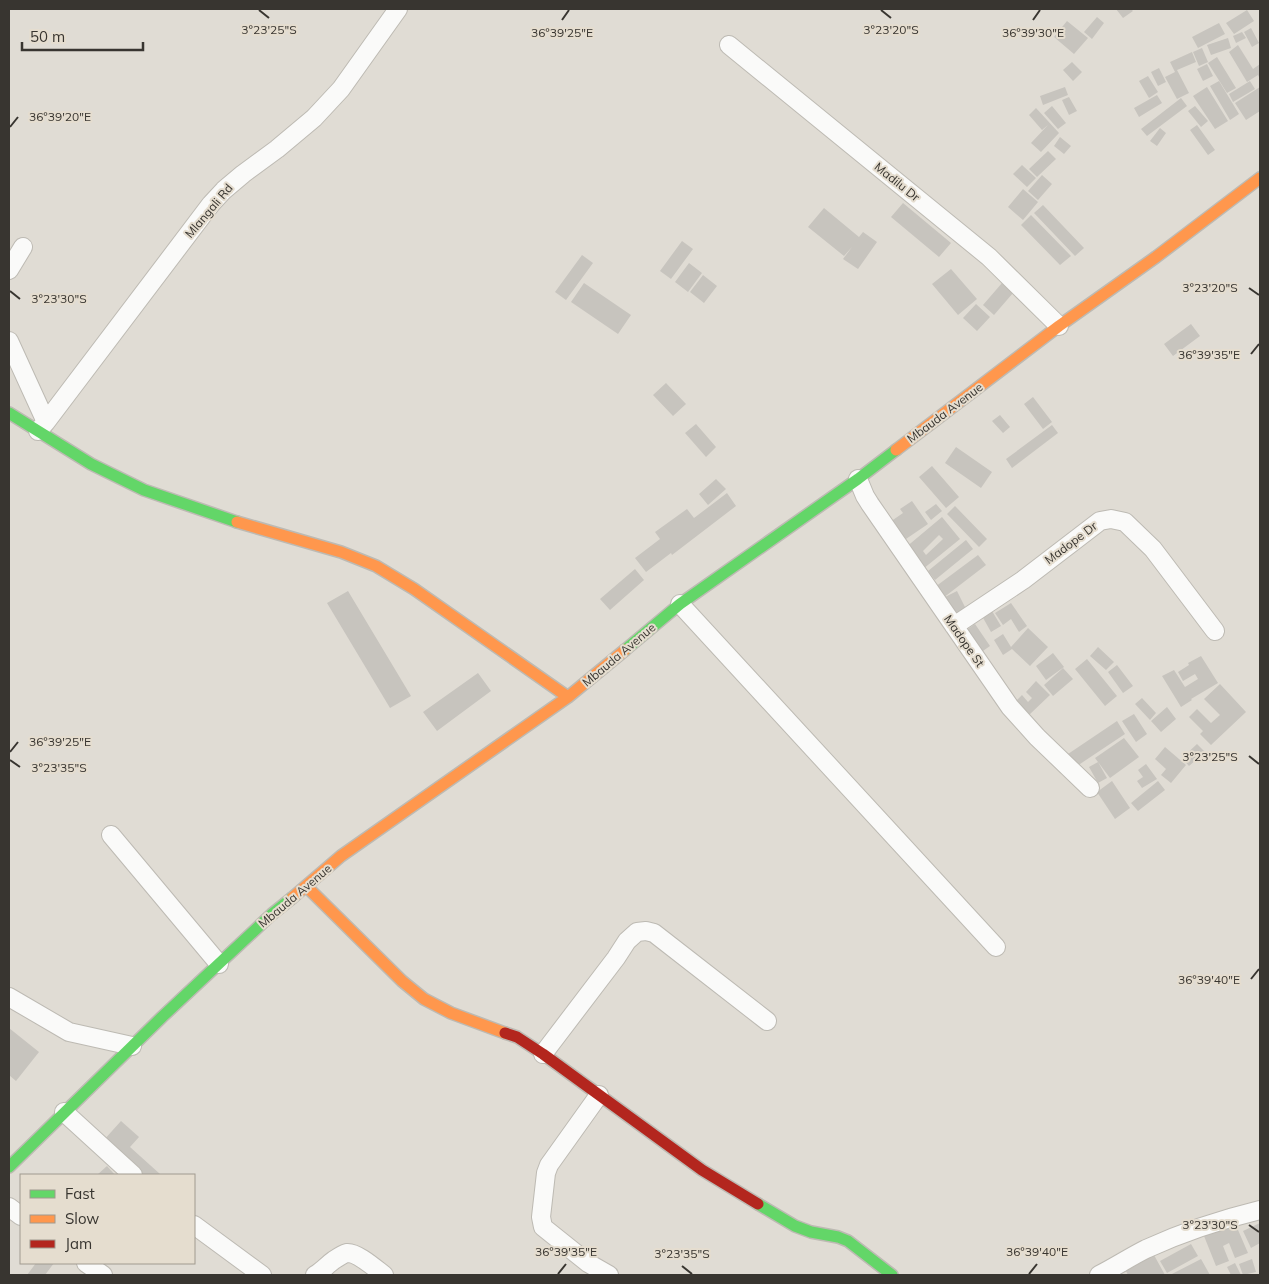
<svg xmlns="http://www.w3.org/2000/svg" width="1269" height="1284" font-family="Mulish,sans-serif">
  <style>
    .building { fill: #c7c4be; fill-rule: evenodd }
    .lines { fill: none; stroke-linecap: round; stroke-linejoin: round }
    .street-casing { stroke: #bdbab3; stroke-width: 20 }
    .fast-casing { stroke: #bdbab3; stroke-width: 14 }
    .slow-casing { stroke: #bdbab3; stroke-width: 14 }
    .jam-casing { stroke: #bdbab3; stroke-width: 14 }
    .street { stroke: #fafaf9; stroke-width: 18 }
    .fast { stroke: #63d668; stroke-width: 11 }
    .slow { stroke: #ff974d; stroke-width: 11 }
    .jam { stroke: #b3261e; stroke-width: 11 }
    .ticks { fill: none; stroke: #383530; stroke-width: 2 }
    .labels { text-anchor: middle; stroke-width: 4; stroke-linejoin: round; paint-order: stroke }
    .street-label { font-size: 12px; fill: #383530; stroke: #e5ddcf }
    .ticks-label { font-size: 12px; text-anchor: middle; fill: #383530; stroke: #e5ddcf; stroke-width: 4; stroke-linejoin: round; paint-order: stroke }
  </style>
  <rect width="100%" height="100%" fill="#e0dcd4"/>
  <path class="building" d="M 1116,9 L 1131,9 L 1133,11 L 1123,18 Z
    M 1247,10 L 1254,21 L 1234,34 L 1226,23 Z
    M 1097,17 L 1104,23 L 1092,39 L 1084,32 Z
    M 1067,21 L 1088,38 L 1074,54 L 1054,37 Z
    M 1219,23 L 1225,34 L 1198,48 L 1192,37 Z
    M 1251,28 L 1259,43 L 1252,47 L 1244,32 Z
    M 1242,32 L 1246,38 L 1236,43 L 1233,36 Z
    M 1228,38 L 1231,48 L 1211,55 L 1207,45 Z
    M 1238,45 L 1253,69 L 1260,64 L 1260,79 L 1258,75 L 1247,82 L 1229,52 Z
    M 1202,48 L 1208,62 L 1199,66 L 1193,52 Z
    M 1192,52 L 1196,62 L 1177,70 L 1189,93 L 1177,99 L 1165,77 L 1175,72 L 1170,62 Z
    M 1217,57 L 1236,88 L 1227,93 L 1208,63 Z
    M 1072,62 L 1082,72 L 1073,81 L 1063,70 Z
    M 1207,64 L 1213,76 L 1203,81 L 1197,69 Z
    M 1159,68 L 1166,82 L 1158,86 L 1151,72 Z
    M 1148,76 L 1158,92 L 1149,98 L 1139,81 Z
    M 1219,81 L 1239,114 L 1230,120 L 1210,86 Z
    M 1250,81 L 1255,89 L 1233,102 L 1229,94 Z
    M 1065,87 L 1068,95 L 1043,105 L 1040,96 Z
    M 1207,87 L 1228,121 L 1215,129 L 1193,96 Z
    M 1260,87 L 1260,111 L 1246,120 L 1235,103 Z
    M 1157,95 L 1162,103 L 1139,117 L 1134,108 Z
    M 1069,97 L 1077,111 L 1069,115 L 1062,100 Z
    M 1181,98 L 1187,106 L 1147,136 L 1141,129 Z
    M 1052,106 L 1066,123 L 1058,129 L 1044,113 Z
    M 1195,106 L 1208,121 L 1201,127 L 1188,111 Z
    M 1036,108 L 1059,133 L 1041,152 L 1031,143 L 1048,125 L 1042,130 L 1029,115 Z
    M 1197,125 L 1215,150 L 1208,155 L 1190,130 Z
    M 1160,128 L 1166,133 L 1157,146 L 1150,141 Z
    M 1060,137 L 1071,146 L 1064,154 L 1054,146 Z
    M 1048,151 L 1056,159 L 1037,177 L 1029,169 Z
    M 1022,165 L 1036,178 L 1027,187 L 1013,174 Z
    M 1042,175 L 1052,184 L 1038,200 L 1028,191 Z
    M 1023,189 L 1038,202 L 1023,220 L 1008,207 Z
    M 903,203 L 951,243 L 939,257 L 891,217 Z
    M 1043,205 L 1084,248 L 1075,256 L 1034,213 Z
    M 824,208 L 859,237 L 863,232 L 877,242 L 858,269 L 843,259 L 852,247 L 844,256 L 808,227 Z
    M 1031,215 L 1071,256 L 1060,265 L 1021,225 Z
    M 682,241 L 693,249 L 671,279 L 660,271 Z
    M 582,255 L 593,263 L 566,300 L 555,292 Z
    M 689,263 L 702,273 L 688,292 L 675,282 Z
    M 951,269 L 977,299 L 958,315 L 932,284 Z
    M 703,275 L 717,286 L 704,303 L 690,292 Z
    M 584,283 L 631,315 L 618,334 L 571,302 Z
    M 1002,283 L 1013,293 L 994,315 L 983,305 Z
    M 976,304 L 990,317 L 977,331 L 963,318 Z
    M 1191,324 L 1200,336 L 1173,356 L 1164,344 Z
    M 666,383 L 686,404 L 673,416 L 653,395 Z
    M 1033,397 L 1052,422 L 1043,429 L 1024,404 Z
    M 1000,415 L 1010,427 L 1003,433 L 992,421 Z
    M 696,424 L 716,447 L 706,457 L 685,433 Z
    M 1052,425 L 1058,433 L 1012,468 L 1006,459 Z
    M 956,447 L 992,472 L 981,488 L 945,463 Z
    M 932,466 L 959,497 L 946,508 L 919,477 Z
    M 716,479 L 726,489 L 708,505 L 699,494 Z
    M 727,493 L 736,506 L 672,555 L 671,553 L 646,572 L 635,558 L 660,539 L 655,532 L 687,509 L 694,518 Z
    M 912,501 L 928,524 L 903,541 L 890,522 L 903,513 L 900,509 Z
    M 936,504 L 942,511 L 931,520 L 925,512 Z
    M 955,506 L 987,539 L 979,547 L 947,514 Z
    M 942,517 L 960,539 L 923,569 L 905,548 ZM 939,535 L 943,539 L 926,555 L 923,551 Z
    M 966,540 L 973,549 L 935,580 L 928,571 Z
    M 978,555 L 986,565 L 943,598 L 935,587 Z
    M 635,569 L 644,580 L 610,610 L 600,599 Z
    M 348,591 L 411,696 L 390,708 L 327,603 Z
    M 957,591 L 966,609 L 955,615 L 945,597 Z
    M 1011,603 L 1027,626 L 1019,632 L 1011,619 L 1003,625 L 995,613 Z
    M 992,611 L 1001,626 L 991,632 L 982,616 Z
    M 975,624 L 990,646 L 980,653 L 965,631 Z
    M 1028,628 L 1048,647 L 1030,666 L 1012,649 L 1003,655 L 994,640 L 1003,634 L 1011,647 Z
    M 1098,647 L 1114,662 L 1106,670 L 1090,656 Z
    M 1053,653 L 1064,667 L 1046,680 L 1036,666 Z
    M 1201,656 L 1218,683 L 1191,699 L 1192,700 L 1181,707 L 1162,676 L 1174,670 L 1185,687 L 1198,679 L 1195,674 L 1183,681 L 1178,672 L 1189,665 L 1188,663 Z
    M 1087,659 L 1117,696 L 1105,706 L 1075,669 Z
    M 1117,665 L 1133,686 L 1123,693 L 1108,672 Z
    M 1063,668 L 1073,679 L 1053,696 L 1044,685 Z
    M 478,673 L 491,691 L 437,731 L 423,712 Z
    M 1036,681 L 1050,695 L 1029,715 L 1015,702 L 1022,695 L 1028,702 L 1032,698 L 1026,692 Z
    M 1220,684 L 1246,712 L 1211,745 L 1200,734 L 1203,731 L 1189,717 L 1197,709 L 1211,723 L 1220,715 L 1204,699 Z
    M 1142,698 L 1156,713 L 1150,720 L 1135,704 Z
    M 1167,707 L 1176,719 L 1161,732 L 1151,721 Z
    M 1134,714 L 1147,734 L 1136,742 L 1122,721 Z
    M 1117,721 L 1125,734 L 1077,766 L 1068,754 Z
    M 1124,738 L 1139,757 L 1110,778 L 1095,758 Z
    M 1197,744 L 1205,752 L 1189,766 L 1182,758 Z
    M 1165,747 L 1186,765 L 1171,783 L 1161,775 L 1166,769 L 1155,759 Z
    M 1098,762 L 1107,778 L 1098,783 L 1089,767 Z
    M 1146,764 L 1157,779 L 1142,788 L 1137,781 L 1143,777 L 1138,770 Z
    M 1112,781 L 1130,808 L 1115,819 L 1097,792 Z
    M 1158,781 L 1165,790 L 1138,811 L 1131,803 Z
    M 9,1028 L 39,1052 L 16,1081 L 9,1075 Z
    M 121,1121 L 139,1137 L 130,1147 L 160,1174 L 159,1175 L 141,1175 L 103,1141 Z
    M 107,1166 L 115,1175 L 97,1175 Z
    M 1235,1223 L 1248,1253 L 1235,1258 L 1229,1243 L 1223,1246 L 1229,1261 L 1216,1266 L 1204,1236 Z
    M 1260,1223 L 1260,1243 L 1251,1248 L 1243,1231 Z
    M 1191,1244 L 1198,1256 L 1167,1273 L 1160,1261 Z
    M 1154,1255 L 1165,1275 L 1128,1275 L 1126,1271 Z
    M 1201,1259 L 1210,1275 L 1170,1275 Z
    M 1252,1259 L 1256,1272 L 1243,1275 L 1239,1264 Z
    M 36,1263 L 54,1263 L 45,1275 L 27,1275 Z
    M 1235,1263 L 1241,1275 L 1231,1275 L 1227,1267 Z"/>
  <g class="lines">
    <defs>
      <path id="street" d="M 729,45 L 989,257 L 1059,326
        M 9,270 L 23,247
        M 9,341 L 46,422
        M 38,431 L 46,422 L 211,204 L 224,190 L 243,174 L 277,149 L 314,118 L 341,89 L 398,9
        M 858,479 L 865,496 L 870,504 L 1010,707 L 1037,737 L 1090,788
        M 680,604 L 996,947
        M 954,626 L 1023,580 L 1100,521 L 1111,519 L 1125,522 L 1153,549 L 1215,631
        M 111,835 L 219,964
        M 9,997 L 69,1032 L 132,1046
        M 543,1054 L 616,958 L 627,941 L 637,932 L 646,931 L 654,933 L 767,1021
        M 599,1095 L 549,1165 L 546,1173 L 541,1217 L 543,1227 L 588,1263 L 609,1275
        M 64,1112 L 133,1175
        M 9,1207 L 21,1216
        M 194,1225 L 262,1275
        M 86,1263 L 103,1275
        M 315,1275 C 322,1271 327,1265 334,1260 C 337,1258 343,1254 347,1253 C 357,1252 376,1269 384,1275
        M 1099,1275 C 1115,1267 1130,1257 1146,1249 C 1181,1233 1223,1219 1260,1210"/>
      <path id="fast" d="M 9,413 L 91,464 L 144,490 L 237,522
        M 625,650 L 680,604 L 858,479 L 896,450
        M 9,1167 L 162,1017 L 272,914 L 292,898
        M 758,1204 L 795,1226 L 811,1232 L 838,1237 L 848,1241 L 892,1275"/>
      <path id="slow" d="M 896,450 L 1059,326 L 1156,257 L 1260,178
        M 237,522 L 341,552 L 376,566 L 414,589 L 568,697
        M 307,887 L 402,981 L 424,999 L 451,1013 L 505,1033
        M 292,898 L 341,856 L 568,697 L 625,650"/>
      <path id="jam" d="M 505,1033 L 517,1037 L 543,1054 L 702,1170 L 758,1204"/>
    </defs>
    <use href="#street" class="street-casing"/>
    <use href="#fast" class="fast-casing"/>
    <use href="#slow" class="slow-casing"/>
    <use href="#jam" class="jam-casing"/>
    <use href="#street" class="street"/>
    <use href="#fast" class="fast"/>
    <use href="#slow" class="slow"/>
    <use href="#jam" class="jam"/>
  </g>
  <path class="ticks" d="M 259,10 L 269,18M 881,10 L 891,18M 562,20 L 569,10M 1033,20 L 1040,10M 10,127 L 18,117M 1249,288 L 1259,295M 10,291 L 20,299M 1251,354 L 1259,344M 10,752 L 18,742M 1249,756 L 1259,764M 10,760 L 20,767M 1251,979 L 1259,969M 1249,1225 L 1259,1232M 682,1266 L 692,1274M 558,1274 L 566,1264M 1029,1274 L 1037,1264"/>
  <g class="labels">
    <g class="street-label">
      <text transform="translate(897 182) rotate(39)" y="4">Madilu Dr</text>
      <text transform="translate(209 211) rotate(-50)" y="4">Mlangali Rd</text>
      <text transform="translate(945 413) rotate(-37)" y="4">Mbauda Avenue</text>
      <text transform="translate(1071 543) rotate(-37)" y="4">Madope Dr</text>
      <text transform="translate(964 641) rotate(55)" y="4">Madope St</text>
      <text transform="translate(619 655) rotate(-40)" y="4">Mbauda Avenue</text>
      <text transform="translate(295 896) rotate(-40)" y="4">Mbauda Avenue</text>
    </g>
  </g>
  <g class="ticks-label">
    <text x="269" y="34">3°23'25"S</text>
    <text x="891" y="34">3°23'20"S</text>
    <text x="562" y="37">36°39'25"E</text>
    <text x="1033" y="37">36°39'30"E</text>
    <text x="60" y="121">36°39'20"E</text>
    <text x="1210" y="292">3°23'20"S</text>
    <text x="59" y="303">3°23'30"S</text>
    <text x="1209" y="359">36°39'35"E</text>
    <text x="60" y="746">36°39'25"E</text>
    <text x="1210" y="761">3°23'25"S</text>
    <text x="59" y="772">3°23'35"S</text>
    <text x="1209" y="984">36°39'40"E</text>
    <text x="1210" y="1229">3°23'30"S</text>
    <text x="566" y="1256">36°39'35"E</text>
    <text x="1037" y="1256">36°39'40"E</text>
    <text x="682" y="1258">3°23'35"S</text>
  </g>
  <rect width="1269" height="1284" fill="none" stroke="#383530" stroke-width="20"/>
  <rect x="20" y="1174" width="175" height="90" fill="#e5ddcf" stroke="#a09a8f"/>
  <rect x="30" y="1190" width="25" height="8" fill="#63d668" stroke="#a09a8f"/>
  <text x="65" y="1199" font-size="15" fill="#383530">Fast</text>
  <rect x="30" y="1215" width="25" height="8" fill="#ff974d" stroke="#a09a8f"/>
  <text x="65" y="1224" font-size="15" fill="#383530">Slow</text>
  <rect x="30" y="1240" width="25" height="8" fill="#b3261e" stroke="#a09a8f"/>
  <text x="65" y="1249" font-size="15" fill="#383530">Jam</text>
  <path d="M22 42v8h121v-8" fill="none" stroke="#383530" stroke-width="2.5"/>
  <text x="30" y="42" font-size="15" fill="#383530" stroke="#e5ddcf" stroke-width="4" paint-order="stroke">50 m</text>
</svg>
